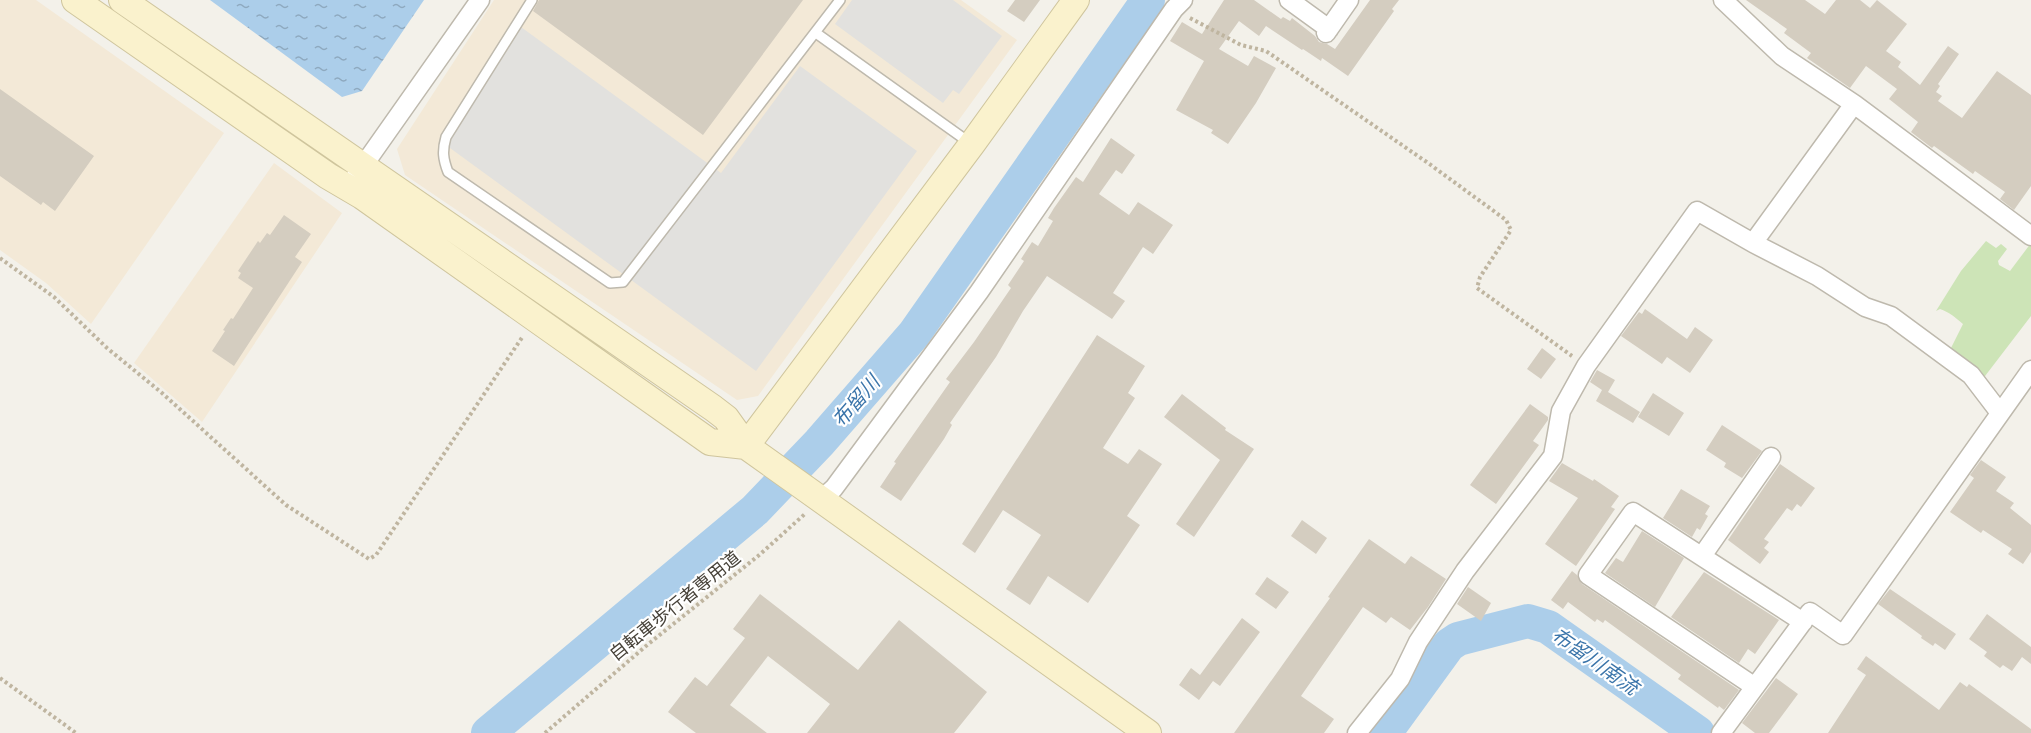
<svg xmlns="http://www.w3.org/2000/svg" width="2031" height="733" font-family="'Asap Condensed','Noto Sans JP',sans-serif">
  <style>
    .commercial { fill: #f3e9d7 }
    .green { fill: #cde4b7 }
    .parking { fill: #e2e1de }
    .water { fill: url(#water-ripples) }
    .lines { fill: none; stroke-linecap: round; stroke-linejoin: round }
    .river { stroke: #acceea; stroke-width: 34 }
    .building { fill: #d4cdc0 }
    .lane-casing { stroke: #beb9ad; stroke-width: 12 }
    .street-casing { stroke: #beb9ad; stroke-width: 21 }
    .secondary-casing { stroke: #cfc59d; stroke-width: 28 }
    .path { stroke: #bfb5a0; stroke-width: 4; stroke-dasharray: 3 3; stroke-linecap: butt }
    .lane { stroke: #fff; stroke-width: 9 }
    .street { stroke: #fff; stroke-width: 18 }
    .secondary { stroke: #faf2cd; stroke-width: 26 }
    .labels { text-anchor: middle; stroke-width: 4.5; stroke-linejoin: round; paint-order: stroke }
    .street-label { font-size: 18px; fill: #474239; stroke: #fff }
    .water-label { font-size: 20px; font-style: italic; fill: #3b75aa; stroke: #fff }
  </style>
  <defs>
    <pattern id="water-ripples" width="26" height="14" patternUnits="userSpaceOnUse" patternTransform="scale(1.5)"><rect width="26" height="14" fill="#acceea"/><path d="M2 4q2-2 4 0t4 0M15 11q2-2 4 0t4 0" fill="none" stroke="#8ea9bf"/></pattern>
  </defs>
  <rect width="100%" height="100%" fill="#f3f1ea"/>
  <path class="commercial" d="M 0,0 L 36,0 L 224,133 L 91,324 L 46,283 L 0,250 Z
    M 494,0 L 961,0 L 1017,40 L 758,396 L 737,400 L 405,175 L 397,149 Z
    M 274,163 L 342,213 L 202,422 L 134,363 Z"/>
  <path class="green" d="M 1986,241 L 1996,248 L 2001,244 L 2007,249 L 1998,261 L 1999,265 L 2010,271 L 2031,243 L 2031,316 L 1982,380 L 1949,352 L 1963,324 C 1955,317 1949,312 1940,309 L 1936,311 L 1961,271 Z"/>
  <path class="parking" d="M 852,0 L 953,0 L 1002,36 L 959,94 L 953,90 L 943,103 L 835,24 Z
    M 521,27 L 721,173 L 800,66 L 917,151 L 756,371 L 439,140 Z"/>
  <path class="water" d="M 210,0 L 424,0 L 362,91 L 342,97 Z"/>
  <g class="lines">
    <path class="river" d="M 488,733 L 755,510 L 819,443 L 914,334 L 1148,0
      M 1385,733 L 1449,645 L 1458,639 L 1528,621 L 1548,627 L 1698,733"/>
  </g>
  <path class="building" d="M 539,0 L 803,0 L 703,135 L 533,11 Z
    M 1015,0 L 1040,0 L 1024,22 L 1007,11 Z
    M 1224,0 L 1254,0 L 1281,19 L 1283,17 L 1290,21 L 1292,18 L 1315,36 L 1319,42 L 1327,44 L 1335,49 L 1370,0 L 1399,0 L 1392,9 L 1394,11 L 1348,76 L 1322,58 L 1321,61 L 1303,49 L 1302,50 L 1266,26 L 1259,36 L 1239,21 L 1219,49 L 1248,66 L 1254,56 L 1276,68 L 1256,103 L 1228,144 L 1211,133 L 1213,130 L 1176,110 L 1204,61 L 1170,41 L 1182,22 L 1202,34 Z
    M 1746,0 L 1805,0 L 1825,14 L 1836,0 L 1860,0 L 1870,8 L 1877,0 L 1907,24 L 1886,51 L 1901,62 L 1898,67 L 1920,85 L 1948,46 L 1959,54 L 1938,84 L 1940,86 L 1936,92 L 1942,96 L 1938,101 L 1962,118 L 1997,71 L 2031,95 L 2031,186 L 2014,210 L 2000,199 L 2005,192 L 1975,171 L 1973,174 L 1934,146 L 1932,148 L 1911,132 L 1918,122 L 1889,99 L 1897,89 L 1866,66 L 1850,88 L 1807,58 L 1811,53 L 1784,33 L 1787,29 Z
    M 0,89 L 94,156 L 55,211 L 43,202 L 41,205 L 0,176 Z
    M 1111,138 L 1135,155 L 1122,174 L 1116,170 L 1099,194 L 1129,215 L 1138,202 L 1173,225 L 1153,254 L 1143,247 L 1113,293 L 1125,301 L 1112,319 L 1047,276 L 1023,311 L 996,357 L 950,423 L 952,425 L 944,439 L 901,501 L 880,487 L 896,463 L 894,462 L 950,382 L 946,379 L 974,342 L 1011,288 L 1008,285 L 1024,261 L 1021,259 L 1032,242 L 1038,246 L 1053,221 L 1048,218 L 1054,208 L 1076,177 L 1083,182 Z
    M 284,215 L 311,234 L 295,257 L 302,262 L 234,366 L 212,351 L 225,331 L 223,330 L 231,318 L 233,319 L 253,288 L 238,278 L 241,273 L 238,271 L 258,241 L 260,243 L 267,233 L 270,235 Z
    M 1645,309 L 1687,339 L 1695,327 L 1713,340 L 1690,373 L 1667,357 L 1662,364 L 1621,336 L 1639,312 L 1642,314 Z
    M 1097,335 L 1145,366 L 1128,393 L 1135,398 L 1103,448 L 1128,464 L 1139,449 L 1162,464 L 1127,516 L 1140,525 L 1088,603 L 1048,576 L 1030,605 L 1006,589 L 1041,535 L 1003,510 L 975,553 L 962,544 Z
    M 1542,348 L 1556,359 L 1541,379 L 1527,369 Z
    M 1597,370 L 1615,380 L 1608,392 L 1640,412 L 1633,423 L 1596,401 L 1602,390 L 1590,382 Z
    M 1653,393 L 1684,413 L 1669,436 L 1638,417 Z
    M 1182,394 L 1226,428 L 1225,430 L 1254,449 L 1194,537 L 1176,524 L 1220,460 L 1164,417 Z
    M 1530,404 L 1548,417 L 1548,420 L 1533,441 L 1539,445 L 1496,504 L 1470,485 Z
    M 1722,425 L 1762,451 L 1742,478 L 1724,467 L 1726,463 L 1706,450 Z
    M 1981,460 L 2006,477 L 1996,491 L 2014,503 L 2010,508 L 2031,525 L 2031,552 L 2023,564 L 2008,554 L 2012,549 L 1983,530 L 1981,533 L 1950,512 L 1974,478 L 1970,475 Z
    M 1562,463 L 1593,481 L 1594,479 L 1619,496 L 1611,507 L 1615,509 L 1576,566 L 1545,544 L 1578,498 L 1549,481 Z
    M 1780,464 L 1815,488 L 1801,507 L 1797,504 L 1792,511 L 1787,508 L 1764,539 L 1769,542 L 1764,548 L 1769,552 L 1760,564 L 1728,540 Z
    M 1681,489 L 1710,506 L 1705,514 L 1708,516 L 1700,530 L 1697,528 L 1692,537 L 1663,518 Z
    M 1302,520 L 1327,538 L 1316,554 L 1291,536 Z
    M 1642,531 L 1684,558 L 1655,607 L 1605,573 L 1616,558 L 1623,562 Z
    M 1369,539 L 1405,564 L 1411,556 L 1446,579 L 1428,607 L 1410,630 L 1391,617 L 1386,623 L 1363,607 L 1301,696 L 1334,719 L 1324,733 L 1234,733 L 1330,598 L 1328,597 Z
    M 1572,571 L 1577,575 L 1582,584 L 1739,690 L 1724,710 L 1719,706 L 1718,708 L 1678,679 L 1681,675 L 1605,620 L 1603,623 L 1597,619 L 1595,622 L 1568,602 L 1563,609 L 1551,600 Z
    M 1704,572 L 1779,620 L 1755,654 L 1748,649 L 1739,663 L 1671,617 Z
    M 1267,577 L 1289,592 L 1276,609 L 1255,594 Z
    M 1468,587 L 1491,603 L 1481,621 L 1457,604 Z
    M 1890,589 L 1956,634 L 1945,650 L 1935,643 L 1933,646 L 1921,638 L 1922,636 L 1878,604 Z
    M 760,594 L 858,670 L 899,620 L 987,692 L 954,733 L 807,733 L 830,704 L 768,656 L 730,705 L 767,733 L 696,733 L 668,712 L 695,677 L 707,686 L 745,638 L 733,629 Z
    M 1987,614 L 2031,647 L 2031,664 L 2022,657 L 2012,671 L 2003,665 L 2000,668 L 1984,656 L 1987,652 L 1969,639 Z
    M 1242,618 L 1260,632 L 1220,686 L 1213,681 L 1199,700 L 1179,685 L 1191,668 L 1200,675 Z
    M 1866,656 L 1939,710 L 1960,682 L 1967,687 L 1969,684 L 2031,729 L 2031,733 L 1828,733 L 1866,675 L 1857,669 Z
    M 1776,678 L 1798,694 L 1769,733 L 1755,733 L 1742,723 Z"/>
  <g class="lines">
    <defs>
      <path id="lane" d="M 532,0 L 446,137 C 442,151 443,159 448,172 L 610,283 L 623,282 L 840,0
        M 816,33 L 970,143"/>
      <path id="street" d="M 1289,0 L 1329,29
        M 1723,0 L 1782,56 L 1854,104 L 2031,236
        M 1326,33 L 1349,0
        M 356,176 L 480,0
        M 1753,243 L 1817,276 L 1865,307 L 1891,316 L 1971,375 L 2000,413
        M 822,499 L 834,488 L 979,292 L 1174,9 L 1183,0
        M 1702,556 L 1771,457
        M 1755,687 L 1588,575 L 1633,512 L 1803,622
        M 1357,733 L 1400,679 L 1418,642 L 1465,571 L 1553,456 L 1561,411 L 1586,366 L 1697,211 L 1753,243 L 1854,104
        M 1721,733 L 1810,612 L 1843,635 L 2031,370"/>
      <path id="secondary" d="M 75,0 L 328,176 L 362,196 L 710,442 L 746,446
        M 122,0 L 713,408 L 726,418 L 746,446 L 1148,733
        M 746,446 L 972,144 L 1076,0"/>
    </defs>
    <use href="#lane" class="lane-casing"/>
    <use href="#street" class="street-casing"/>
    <use href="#secondary" class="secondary-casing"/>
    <path class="path" d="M 1190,18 L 1241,45 L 1266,51 L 1428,163 L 1506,220 L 1511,230 L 1480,277 L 1477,288 L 1572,356
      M 0,258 L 54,297 L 107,348 L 162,393 L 286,505 L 369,559 L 376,555 L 523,336
      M 0,678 L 76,733
      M 545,733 L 646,646 L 758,556 L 806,513"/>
    <use href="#lane" class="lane"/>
    <use href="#street" class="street"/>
    <use href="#secondary" class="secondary"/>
  </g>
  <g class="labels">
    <g class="street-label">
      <text transform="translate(675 606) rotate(-39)" y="6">自転車歩行者専用道</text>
    </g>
    <g class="water-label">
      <text transform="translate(856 401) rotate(-49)" y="7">布留川</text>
      <text transform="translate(1595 661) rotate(35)" y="7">布留川南流</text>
    </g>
  </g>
</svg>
